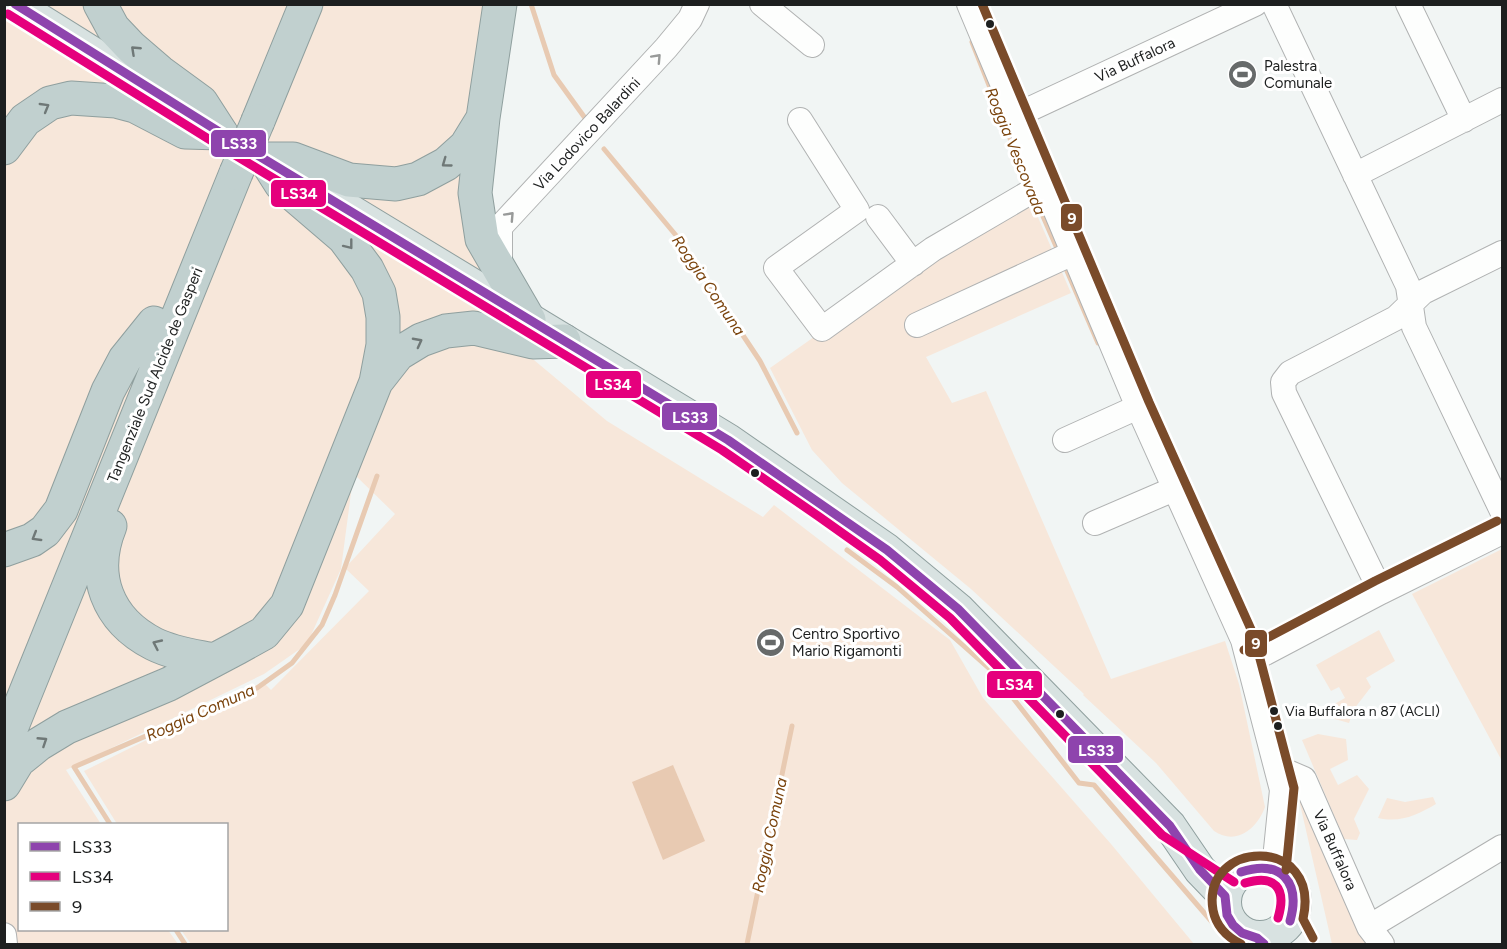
<svg xmlns="http://www.w3.org/2000/svg" width="1507" height="949" font-family="Figtree,sans-serif">
  <style>
    .green { fill: #f7e7da }
    .water { fill: #e8cab2 }
    .lines { fill: none; stroke-linecap: round; stroke-linejoin: round }
    .stream { stroke: #e8cab2; stroke-width: 5 }
    .minor-casing { stroke: #b0b2b2; stroke-width: 26 }
    .major-casing { stroke: #8f9f9e; stroke-width: 34 }
    .highway-casing { stroke: #8f9f9e; stroke-width: 35 }
    .minor { stroke: #fdfefd; stroke-width: 24 }
    .major { stroke: #d8e2e1; stroke-width: 32 }
    .highway { stroke: #c1d0cf; stroke-width: 33 }
    .highway-bridge-casing { stroke: #8f9f9e; stroke-width: 35; stroke-linecap: butt }
    .highway-bridge { stroke: #c1d0cf; stroke-width: 33 }
    .bus-1-casing { stroke: #fff; stroke-width: 14 }
    .bus-2-casing { stroke: #fff; stroke-width: 14 }
    .bus-3-casing { stroke: #fff; stroke-width: 14 }
    .bus-1 { stroke: #8e44ad; stroke-width: 9 }
    .bus-2 { stroke: #e5007d; stroke-width: 9 }
    .bus-3 { stroke: #7a4b2a; stroke-width: 9 }
    .oneway { stroke: #6f7877 }
    .oneway2 { stroke: #989a99 }
    .bus-dot { fill: #1d1f1f; stroke: #fff; stroke-width: 2 }
    .labels { text-anchor: middle; stroke-width: 6; stroke-linejoin: round; paint-order: stroke }
    .bus-label { font-size: 14px; fill: #1d1f1f; stroke: #fff; text-anchor: start }
    .street-label { font-size: 15px; fill: #1d1f1f; stroke: #fff }
    .poi-label { font-size: 15px; fill: #1d1f1f; stroke: #fff; text-anchor: start }
    .water-label { font-size: 16px; font-style: italic; fill: #7a430c; stroke: #fff }
    .line-badge { stroke: #fff; stroke-width: 2 }
    .badge-label { font-size: 16px; text-anchor: middle; font-weight: bold; fill: #fff }
  </style>
  <rect width="100%" height="100%" fill="#f1f5f4"/>
  <path class="green" d="M 4,5 L 513,5 L 490,199 L 496,215 L 521,329 L 411,333 L 353,478 L 341,569 L 307,644 L 264,674 L 66,770 L 101,824 L 20,824 L 20,930 L 168,930 L 178,944 L 5,944 Z
    M 1030,199 L 1071,293 L 926,357 L 952,403 L 986,391 L 1111,679 L 1225,641 L 1239,684 L 1265,807 C 1257,829 1236,846 1214,831 L 1156,763 L 1083,695 L 1084,694 L 971,589 L 842,483 L 812,450 L 770,368 L 936,251 Z
    M 440,341 L 522,350 L 607,421 L 763,517 L 774,505 L 950,640 L 983,698 L 1111,844 L 1194,944 L 191,944 L 181,930 L 226,930 L 226,824 L 117,824 L 84,771 L 263,682 L 271,690 L 369,591 L 345,568 L 395,514 L 356,476 L 396,372 Z
    M 1502,549 L 1502,761 L 1412,594 Z
    M 1379,630 L 1395,661 L 1366,678 L 1371,687 L 1354,709 L 1349,723 L 1317,714 L 1345,698 L 1339,687 L 1331,691 L 1316,665 Z
    M 1318,734 L 1346,739 L 1348,760 L 1330,769 L 1338,785 L 1357,775 L 1369,789 L 1354,819 L 1360,833 L 1357,840 L 1344,839 L 1302,740 Z
    M 1297,791 L 1370,944 L 1332,944 Z
    M 1433,797 L 1436,804 C 1417,815 1401,823 1378,818 L 1387,798 L 1405,802 Z"/>
  <path class="water" d="M 673,765 L 705,841 L 663,860 L 632,782 Z"/>
  <g class="lines">
    <path class="stream" d="M 531,4 L 554,75 L 585,118
      M 972,42 L 1019,161 L 1030,183
      M 604,149 L 679,239 L 760,361 L 797,433
      M 1035,198 L 1059,253
      M 1064,264 L 1098,343
      M 847,550 L 897,587 L 992,671 L 1079,783 L 1094,785 L 1231,944
      M 110,824 L 74,767 L 257,688 L 292,663 L 322,625 L 335,595 L 377,476
      M 176,930 L 185,944
      M 747,944 L 792,726"/>
    <defs>
      <path id="minor" d="M 762,4 L 812,45
        M 969,4 L 1138,407 L 1243,640 L 1282,790 L 1274,869
        M 1274,4 L 1408,286 L 1414,327 L 1502,511
        M 1408,4 L 1464,120
        M 1015,116 L 1255,4
        M 800,120 L 857,210 L 776,268 L 822,329 L 933,249 L 1044,184
        M 1355,175 L 1502,100
        M 878,217 L 913,264
        M 500,268 L 500,227 L 666,48 L 690,19 L 697,4
        M 917,325 L 1073,253
        M 1065,440 L 1138,407
        M 1095,523 L 1174,489
        M 1381,592 L 1284,393 L 1283,382 L 1290,373 L 1396,318 L 1423,292 L 1502,253
        M 1250,661 L 1381,592 L 1502,532
        M 1278,773 L 1290,773 L 1304,779 L 1369,927 L 1382,944
        M 1369,927 L 1502,847
        M 4,935 L 5,944"/>
      <path id="major" d="M 14,4 L 222,134
        M 270,162 L 728,440 L 887,550 L 958,609 L 1170,826 L 1200,870 L 1225,896
        M1225 902a35 35 0 1 1 70 0a35 35 0 1 1-70 0Z"/>
      <path id="highway" d="M 100,4 L 113,28 L 131,47 L 160,72 L 201,102 L 221,133
        M 500,4 L 483,118 L 475,193 L 482,239 L 529,320
        M 258,121 L 306,4
        M 4,148 L 25,120 L 50,103 L 71,98 L 116,101 L 135,106 L 185,132 L 221,133
        M 265,159 L 293,159 L 349,180 L 396,184 L 418,179 L 446,164 L 466,146 L 482,120
        M 376,382 L 398,354 L 421,340 L 446,331 L 474,328 L 533,342 L 564,341
        M 110,526 C 90,575 107,620 154,644 C 172,653 194,656 213,660
        M 4,550 L 32,540 L 45,531 L 61,510 L 108,391 L 125,359 L 154,323
        M 4,746 L 236,173
        M 4,784 L 18,761 L 39,744 L 67,727 L 169,684 L 237,648 L 264,633 L 287,605 L 376,382 L 383,345 L 383,317 L 379,293 L 367,269 L 344,238 L 281,184 L 265,159"/>
    </defs>
    <use href="#minor" class="minor-casing"/>
    <use href="#major" class="major-casing"/>
    <use href="#highway" class="highway-casing"/>
    <use href="#minor" class="minor"/>
    <use href="#major" class="major"/>
    <use href="#highway" class="highway"/>
    <defs>
      <path id="highway-bridge" d="M 236,173 L 258,121"/>
    </defs>
    <use href="#highway-bridge" class="highway-bridge-casing"/>
    <use href="#highway-bridge" class="highway-bridge"/>
    <defs>
      <path id="bus-1" d="M 15,4 L 221,133 L 728,440 L 887,550 L 958,609 L 1170,826 L 1200,870 L 1225,896 L 1227,915 L 1233,925 L 1242,933 L 1257,938 L 1264,944
        M 1241,872 C 1281,859 1301,882 1290,921"/>
      <path id="bus-2" d="M 8,14 L 215,143 L 722,450 L 818,516 L 880,560 L 950,618 L 1162,835 L 1234,882
        M 1245,883 C 1275,874 1287,888 1278,918"/>
      <path id="bus-3" d="M 982,4 L 1149,402 L 1254,636 L 1294,788 L 1286,870
        M 1244,650 L 1375,581 L 1497,521
        M 1241,944 C 1227,937 1216,926 1213,910 C 1201,839 1322,834 1303,919 L 1313,938"/>
    </defs>
    <use href="#bus-1" class="bus-1-casing"/>
    <use href="#bus-2" class="bus-2-casing"/>
    <use href="#bus-3" class="bus-3-casing"/>
    <use href="#bus-1" class="bus-1"/>
    <use href="#bus-2" class="bus-2"/>
    <use href="#bus-3" class="bus-3"/>
  </g>
  <defs><path id="oneway-chevron" d="M-2-3.5L2.5 0L-2 3.5" fill="none" stroke-width="1.6" stroke-linecap="round" stroke-linejoin="round" transform="scale(1.5)"/></defs>
  <g class="oneway">
    <use href="#oneway-chevron" transform="translate(135 50) rotate(-137)"/>
    <use href="#oneway-chevron" transform="translate(45 107) rotate(-30)"/>
    <use href="#oneway-chevron" transform="translate(446 163) rotate(144)"/>
    <use href="#oneway-chevron" transform="translate(349 245) rotate(52)"/>
    <use href="#oneway-chevron" transform="translate(418 342) rotate(-28)"/>
    <use href="#oneway-chevron" transform="translate(36 537) rotate(149)"/>
    <use href="#oneway-chevron" transform="translate(157 644) rotate(-155)"/>
    <use href="#oneway-chevron" transform="translate(43 741) rotate(-33)"/>
  </g>
  <g class="oneway2">
    <use href="#oneway-chevron" transform="translate(657 58) rotate(-47)"/>
    <use href="#oneway-chevron" transform="translate(510 216) rotate(-47)"/>
  </g>
  <defs>
    <symbol id="stadium-disc" viewBox="-11 -11 22 22"><circle r="9.5" fill="#676a6a" stroke="#fff"/><path d="M0-5a6.5 5 0 1 0 0 10a6.5 5 0 1 0 0-10ZM-3.5-1.8h7v3.6h-7Z" fill="#fff"/></symbol>
  </defs>
  <g fill-rule="evenodd">
    <use href="#stadium-disc" x="1226" y="58" width="33" height="33"/>
    <use href="#stadium-disc" x="754" y="626" width="33" height="33"/>
  </g>
  <g class="bus-dot">
    <circle cx="990" cy="24" r="5"/>
    <circle cx="755" cy="473" r="5"/>
    <circle cx="1274" cy="711" r="5"/>
    <circle cx="1060" cy="714" r="5"/>
    <circle cx="1278" cy="726" r="5"/>
  </g>
  <g class="labels">
    <g class="bus-label">
      <text x="1285" y="716">Via Buffalora n 87 (ACLI)</text>
    </g>
    <g class="street-label">
      <text transform="translate(1135 60) rotate(-25)" y="5">Via Buffalora</text>
      <text transform="translate(587 134) rotate(-47)" y="5">Via Lodovico Balardini</text>
      <text transform="translate(155 375) rotate(-68)" y="5">Tangenziale Sud Alcide de Gasperi</text>
      <text transform="translate(1335 850) rotate(66)" y="5">Via Buffalora</text>
    </g>
    <g class="poi-label">
      <text x="1264" y="71">Palestra<tspan x="1264" dy="17">Comunale</tspan></text>
      <text x="792" y="639">Centro Sportivo<tspan x="792" dy="17">Mario Rigamonti</tspan></text>
    </g>
    <g class="water-label">
      <text transform="translate(1016 151) rotate(68)" y="6">Roggia Vescovada</text>
      <text transform="translate(709 285) rotate(56)" y="6">Roggia Comuna</text>
      <text transform="translate(200 712) rotate(-24)" y="6">Roggia Comuna</text>
      <text transform="translate(769 835) rotate(-78)" y="6">Roggia Comuna</text>
    </g>
  </g>
  <g class="line-badge">
    <rect x="210" y="129" width="57" height="29" rx="6" fill="#8e44ad"/>
    <rect x="270" y="179" width="57" height="29" rx="6" fill="#e5007d"/>
    <rect x="1060" y="203" width="23" height="29" rx="6" fill="#7a4b2a"/>
    <rect x="585" y="370" width="57" height="29" rx="6" fill="#e5007d"/>
    <rect x="661" y="402" width="57" height="29" rx="6" fill="#8e44ad"/>
    <rect x="1244" y="629" width="24" height="29" rx="6" fill="#7a4b2a"/>
    <rect x="986" y="670" width="57" height="29" rx="6" fill="#e5007d"/>
    <rect x="1067" y="735" width="57" height="29" rx="6" fill="#8e44ad"/>
  </g>
  <g class="badge-label">
    <text x="239" y="149">LS33</text>
    <text x="299" y="199">LS34</text>
    <text x="1072" y="224">9</text>
    <text x="613" y="390">LS34</text>
    <text x="690" y="423">LS33</text>
    <text x="1256" y="649">9</text>
    <text x="1015" y="690">LS34</text>
    <text x="1096" y="756">LS33</text>
  </g>
  <rect width="1507" height="949" fill="none" stroke="#1d1f1f" stroke-width="12"/>
  <rect x="18" y="823" width="210" height="108" fill="#ffffff" stroke="#a5a5a5" stroke-width="1.5"/>
  <rect x="30" y="842" width="30" height="9" fill="#8e44ad" stroke="#a5a5a5" stroke-width="1.5"/>
  <text x="72" y="853" font-size="18" fill="#1d1f1f">LS33</text>
  <rect x="30" y="872" width="30" height="9" fill="#e5007d" stroke="#a5a5a5" stroke-width="1.5"/>
  <text x="72" y="883" font-size="18" fill="#1d1f1f">LS34</text>
  <rect x="30" y="902" width="30" height="9" fill="#7a4b2a" stroke="#a5a5a5" stroke-width="1.5"/>
  <text x="72" y="913" font-size="18" fill="#1d1f1f">9</text>
</svg>
